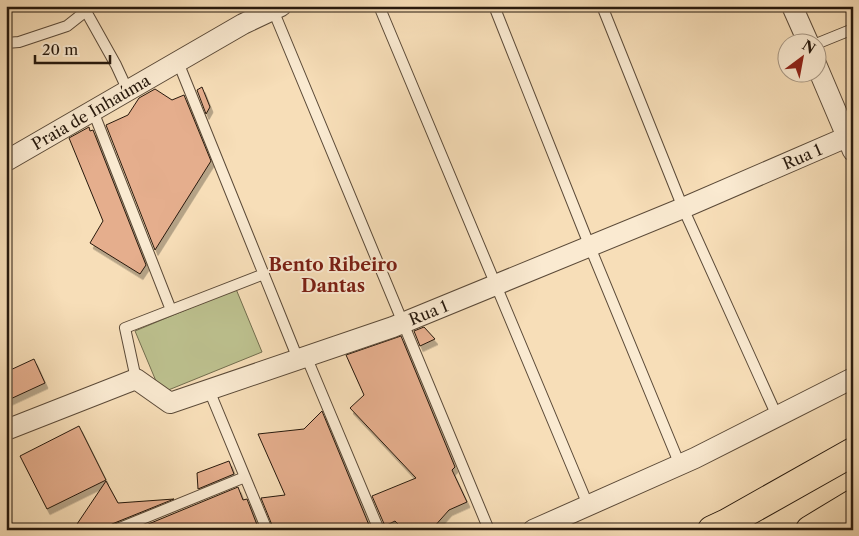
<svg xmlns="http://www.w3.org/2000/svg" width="859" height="536" font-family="'Libre Caslon Text',serif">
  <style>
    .green { fill: #bdc18f; stroke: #726d4e }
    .building { fill: #e5ae8d; stroke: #27190d; filter: url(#shadow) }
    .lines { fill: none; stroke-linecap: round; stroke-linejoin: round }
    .lane-casing { stroke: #5b4a38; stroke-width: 12 }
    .street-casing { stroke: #5b4a38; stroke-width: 22 }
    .highway-casing { stroke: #27190d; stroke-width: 30 }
    .lane { stroke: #faead1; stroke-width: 10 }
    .street { stroke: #faead1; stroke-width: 20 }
    .highway { stroke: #f7deb8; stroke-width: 28 }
    .labels { text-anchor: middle; stroke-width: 4; stroke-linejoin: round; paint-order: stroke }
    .street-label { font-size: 16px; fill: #27190d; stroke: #faead1 }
    .neighbourhood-label { font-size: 18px; font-weight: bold; fill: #7a1f14; stroke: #faead1 }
  </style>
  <defs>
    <filter id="shadow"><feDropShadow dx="3" dy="5.5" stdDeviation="0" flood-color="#0004"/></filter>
  </defs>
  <rect width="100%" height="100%" fill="#f7deb8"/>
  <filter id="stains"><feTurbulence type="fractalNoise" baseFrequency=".004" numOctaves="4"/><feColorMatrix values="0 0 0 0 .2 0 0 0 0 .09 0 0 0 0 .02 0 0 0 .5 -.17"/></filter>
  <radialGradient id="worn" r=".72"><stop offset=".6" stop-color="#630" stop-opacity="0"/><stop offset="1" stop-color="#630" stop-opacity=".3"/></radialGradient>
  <path class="green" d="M 236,289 L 262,352 L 161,393 L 135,331 Z"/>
  <path class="building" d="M 202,87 L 210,107 L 206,114 L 197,90 Z
    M 155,89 L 172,100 L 184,95 L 211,161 L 155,250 L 106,125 L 128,115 L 139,98 Z
    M 89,127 L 90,131 L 93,130 L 146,265 L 140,274 L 90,243 L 103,221 L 69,138 Z
    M 424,327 L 435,339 L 420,346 L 414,331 Z
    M 401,336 L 455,467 L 452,470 L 467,502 L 449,510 L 433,528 L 428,530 L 404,530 L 395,521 L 385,526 L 372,496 L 416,478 L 350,408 L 364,395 L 346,355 Z
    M 34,359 L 45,383 L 6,401 L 6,372 Z
    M 322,411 L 371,530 L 274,530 L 261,498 L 285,495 L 258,434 L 304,429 Z
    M 79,426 L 106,480 L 47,509 L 20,456 Z
    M 229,461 L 234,474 L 198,489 L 197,473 Z
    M 106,481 L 118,503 L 174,499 L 112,524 L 109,526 L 108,530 L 73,530 Z
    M 238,487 L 243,500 L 247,499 L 259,530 L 134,530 Z"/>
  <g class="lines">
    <defs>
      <path id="lane" d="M 83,6 L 116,65 L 128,91
        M 379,6 L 588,505
        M 494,6 L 590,247 L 680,465
        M 602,6 L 683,208 L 777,416
        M 273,10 L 489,530
        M 6,43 L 19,42 L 67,26 L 86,11
        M 816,44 L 853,29
        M 178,62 L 298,359
        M 93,111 L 171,310
        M 306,356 L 379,530
        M 136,379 L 125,328 L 264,274
        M 209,390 L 267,530
        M 115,530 L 245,477"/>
      <g id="street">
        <path d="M 792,6 L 808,42"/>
        <path d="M 816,64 L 853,151"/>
        <path id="s1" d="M 6,161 L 243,24 L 281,6"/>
        <path id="s2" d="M 6,430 L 136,379 L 170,403 L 393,327 L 683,208 L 847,137"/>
        <path d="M 533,530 L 695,458 L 853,378"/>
      </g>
      <path id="highway" d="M 712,530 L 727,523 L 853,452
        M 810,530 L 853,504"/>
    </defs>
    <use href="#lane" class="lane-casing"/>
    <use href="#street" class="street-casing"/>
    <use href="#highway" class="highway-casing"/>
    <use href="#lane" class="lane"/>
    <use href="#street" class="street"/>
    <use href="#highway" class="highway"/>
  </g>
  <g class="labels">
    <g class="street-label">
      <text dy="6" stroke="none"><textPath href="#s1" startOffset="98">Praia de Inhaúma</textPath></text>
      <text dy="6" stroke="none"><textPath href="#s2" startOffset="860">Rua 1</textPath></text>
      <text dy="6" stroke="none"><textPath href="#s2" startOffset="455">Rua 1</textPath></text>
    </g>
    <g class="neighbourhood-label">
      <text x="333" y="271">Bento Ribeiro<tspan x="333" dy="21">Dantas</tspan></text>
    </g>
  </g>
  <rect width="859" height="536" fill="none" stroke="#f7deb8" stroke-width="25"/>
  <rect x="8" y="8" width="844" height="521" fill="none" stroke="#27190d" stroke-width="2.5"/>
  <rect x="12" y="12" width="834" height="511" fill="none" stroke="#27190d"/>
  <g transform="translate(802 58) rotate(32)"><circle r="24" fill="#faead1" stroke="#a69683"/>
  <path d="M0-4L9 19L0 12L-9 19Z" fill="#8f2418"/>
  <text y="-8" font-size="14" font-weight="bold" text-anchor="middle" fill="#27190d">N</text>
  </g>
  <path d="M35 55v8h75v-8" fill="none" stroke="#27190d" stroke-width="2.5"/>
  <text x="42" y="55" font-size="15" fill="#27190d" stroke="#faead1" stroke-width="4" paint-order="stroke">20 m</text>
  <rect width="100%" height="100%" filter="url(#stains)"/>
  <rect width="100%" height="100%" fill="url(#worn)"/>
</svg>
